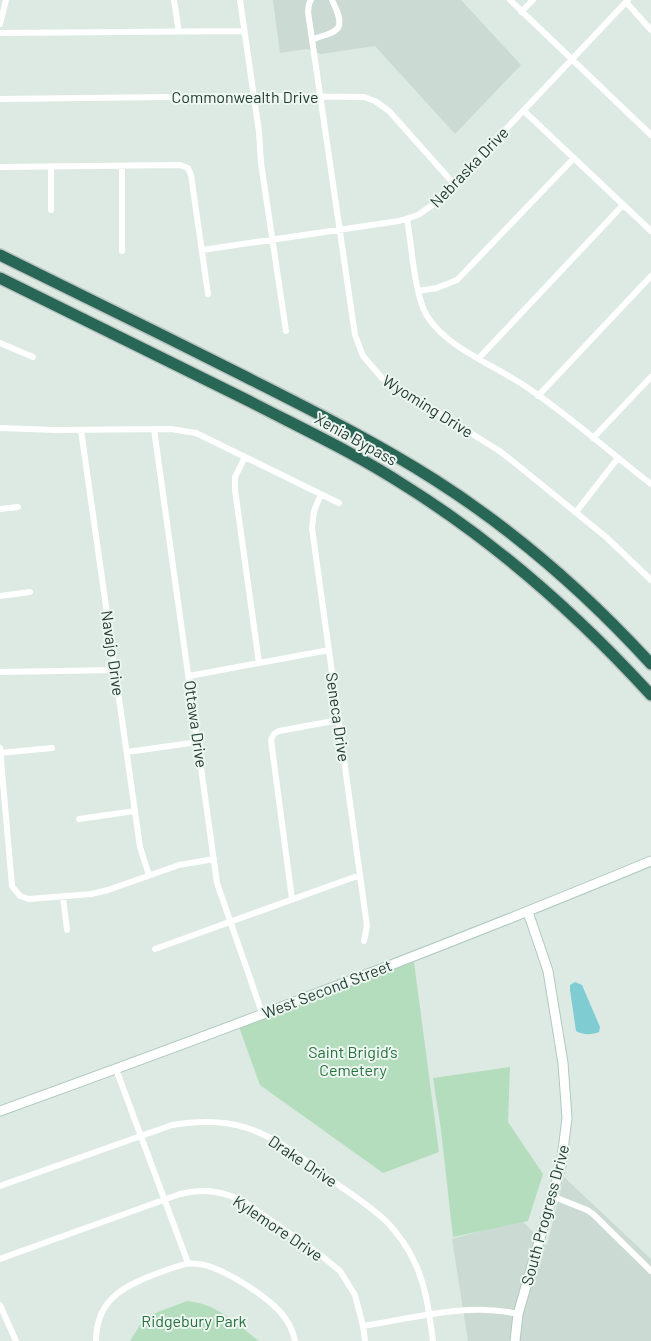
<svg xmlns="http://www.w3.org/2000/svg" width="651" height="1341" font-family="Barlow,sans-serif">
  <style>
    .built { fill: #cbdad2 }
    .green { fill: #b3ddbc }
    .water { fill: #80ccd3 }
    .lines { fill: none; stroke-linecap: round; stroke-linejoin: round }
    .secondary-casing { stroke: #afcabe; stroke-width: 11 }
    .highway-casing { stroke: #bcc4c1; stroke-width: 14 }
    .street { stroke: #fff; stroke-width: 6 }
    .secondary { stroke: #fff; stroke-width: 9 }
    .highway { stroke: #286756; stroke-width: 11 }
    .labels { text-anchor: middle; stroke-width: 4; stroke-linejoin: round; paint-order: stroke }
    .street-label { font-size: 16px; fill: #1e3930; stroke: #edf6f1 }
    .park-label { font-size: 16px; fill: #26723e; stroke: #edf6f1 }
  </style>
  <rect width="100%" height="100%" fill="#dceae3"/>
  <path class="built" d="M 273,0 L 461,0 L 521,65 L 455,134 L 375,46 L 321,54 L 307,49 L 280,53 Z
    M 564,1177 L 651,1259 L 651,1341 L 468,1341 L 452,1239 L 521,1220 L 547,1245 Z"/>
  <path class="green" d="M 414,962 L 439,1152 L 383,1173 L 260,1085 L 239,1027 L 329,992 Z
    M 510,1067 L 508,1122 L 543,1174 L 528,1221 L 453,1237 L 441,1130 L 433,1078 Z
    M 187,1301 C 218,1304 235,1323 259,1341 L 130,1341 L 145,1317 Z"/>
  <path class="water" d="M 575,982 L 582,985 L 600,1027 L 599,1032 C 592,1035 583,1035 576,1031 L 570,990 L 570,985 Z"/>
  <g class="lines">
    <defs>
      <path id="secondary" d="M 0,1111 C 219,1032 436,950 651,861
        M 515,1341 L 518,1314 L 561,1166 L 567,1118 L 563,1063 L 548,971 L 528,912"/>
      <path id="highway" d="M 0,255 C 81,295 163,335 244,376 C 309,409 374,441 435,480 C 515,531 587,594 651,664
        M 0,278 C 83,319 166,360 249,401 C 301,428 355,453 404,485 C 497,543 577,614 651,695"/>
    </defs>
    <use href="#secondary" class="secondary-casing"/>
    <use href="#highway" class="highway-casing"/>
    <path class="street" d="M 174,0 L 179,32
      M 240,0 L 259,132 L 261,163 L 286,331
      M 311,0 L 309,4 L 308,12 L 355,335 L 363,356 L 382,378 L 498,450 L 510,459 L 606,537 L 651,580
      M 510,0 L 651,135
      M 626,2 L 651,30
      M 521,12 L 533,0
      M 0,24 L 6,0
      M 0,33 L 244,31
      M 313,39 C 341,31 346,29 332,0
      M 0,99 L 254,96 L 364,97 L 375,101 L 389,111 L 454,184
      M 524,111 L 651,231
      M 0,167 L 180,165 L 188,168 L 191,175 L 208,294
      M 51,167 L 51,210
      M 407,219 C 412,246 414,294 427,316 C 447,348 494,365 525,386 C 569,415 609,452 651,484
      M 202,250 L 399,221 L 418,215 L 438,201 L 628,0
      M 122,251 L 122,166
      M 418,291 L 437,288 L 457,280 L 574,158
      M 0,343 L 33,357
      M 479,358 L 623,205
      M 538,396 L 651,276
      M 0,428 L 55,430 L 171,429 L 196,433 L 339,503
      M 154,429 L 217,883 L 262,1013
      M 81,430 L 140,847 L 149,875
      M 593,438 L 651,377
      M 245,457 L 235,477 L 235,490 L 259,663
      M 321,494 L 314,511 L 312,528 L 367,926 L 364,941
      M 0,509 L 18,507
      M 576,512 L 618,458
      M 0,596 L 30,592
      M 0,672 L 115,670
      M 189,676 L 329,650
      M 0,748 L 12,886 L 20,896 L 29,899 L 91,894 L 108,890 L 179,865 L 214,859
      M 127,752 L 198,742
      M 0,753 L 52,748
      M 79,819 L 135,811
      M 63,897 L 67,930
      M 292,899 L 271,740 L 274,734 L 279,731 L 339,720
      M 155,949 L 360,875
      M 116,1069 L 188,1263
      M 0,1186 L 172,1125 C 197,1121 223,1120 247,1128 C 281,1139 309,1164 337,1184 C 354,1196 373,1208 388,1223 C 397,1233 406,1245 412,1257 C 426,1283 429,1312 433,1341
      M 552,1196 L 587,1210 L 593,1214 L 651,1271
      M 0,1259 L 180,1194 C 204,1188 224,1191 246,1203 L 323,1257 L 340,1271 L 355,1295 L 363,1326 L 365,1341
      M 0,1305 L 16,1341
      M 363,1326 C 414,1318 468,1302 518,1314
      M 96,1341 C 96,1298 126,1285 161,1272 C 173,1268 185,1262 198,1264 C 221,1266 267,1296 282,1314 C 289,1322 293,1331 295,1341"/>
    <use href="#secondary" class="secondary"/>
    <use href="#highway" class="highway"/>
  </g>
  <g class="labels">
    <g class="street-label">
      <text x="245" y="103">Commonwealth Drive</text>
      <text transform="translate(469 167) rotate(-46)" y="6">Nebraska Drive</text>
      <text transform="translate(428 406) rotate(32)" y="6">Wyoming Drive</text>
      <text transform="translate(356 439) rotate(29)" y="6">Xenia Bypass</text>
      <text transform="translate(113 653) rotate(82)" y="6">Navajo Drive</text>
      <text transform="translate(338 717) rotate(82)" y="6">Seneca Drive</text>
      <text transform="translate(196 724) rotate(82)" y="6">Ottawa Drive</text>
      <text transform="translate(327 989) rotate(-21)" y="6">West Second Street</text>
      <text transform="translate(303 1161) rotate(34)" y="6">Drake Drive</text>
      <text transform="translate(545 1215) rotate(-75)" y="6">South Progress Drive</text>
      <text transform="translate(278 1228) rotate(34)" y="6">Kylemore Drive</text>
    </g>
    <g class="park-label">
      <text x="353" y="1058">Saint Brigid’s<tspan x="353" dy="18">Cemetery</tspan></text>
      <text x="194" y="1327">Ridgebury Park</text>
    </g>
  </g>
</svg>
